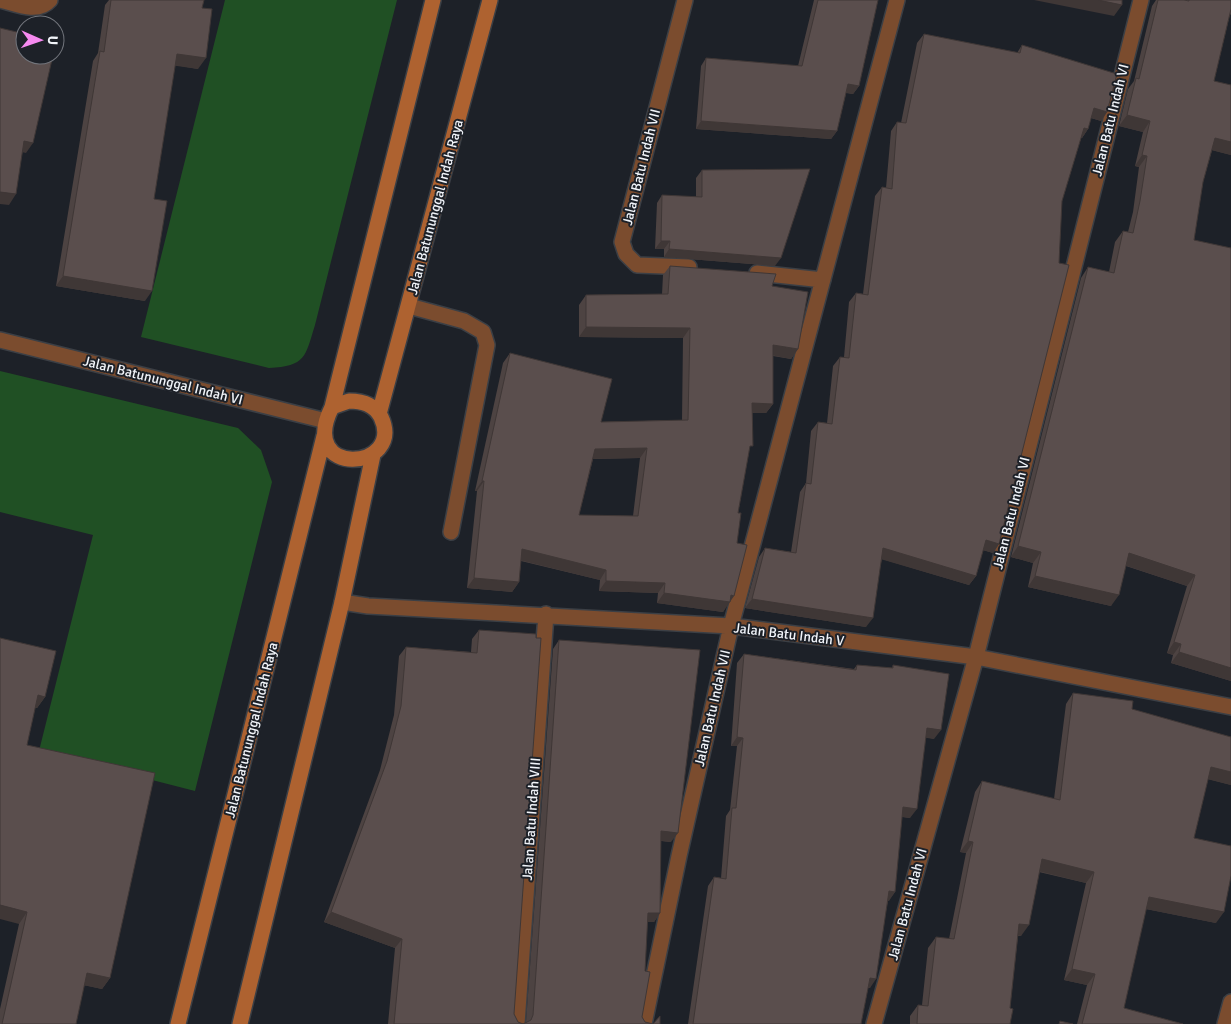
<svg xmlns="http://www.w3.org/2000/svg" width="1231" height="1024" font-family="Signika,sans-serif">
  <style>
    .green { fill: #205024 }
    .lines { fill: none; stroke-linecap: round; stroke-linejoin: round }
    .lane-casing { stroke: #3b3f45; stroke-width: 18 }
    .street-casing { stroke: #3b3f45; stroke-width: 18 }
    .secondary-casing { stroke: #3b3f45; stroke-width: 18 }
    .lane { stroke: #7b4c2e; stroke-width: 15 }
    .street { stroke: #7b4c2e; stroke-width: 15 }
    .secondary { stroke: #ae6230; stroke-width: 15 }
    .wall { fill: #4d4342; fill-rule: evenodd }
    .shaded-wall { fill: #3f3736 }
    .building { fill: #5a4e4d; stroke: #3f3736; fill-rule: evenodd }
    .labels { text-anchor: middle; stroke-width: 4; stroke-linejoin: round; paint-order: stroke }
    .street-label { font-size: 14px; fill: #f1f4f9; stroke: #1d2128 }
  </style>
  <rect width="100%" height="100%" fill="#1d2128"/>
  <path class="green" d="M 225,0 L 397,0 L 315,325 C 305,357 306,366 269,368 L 141,337 Z
    M 0,371 L 238,428 L 261,450 L 272,482 L 195,791 L 39,751 L 93,535 L 0,512 Z"/>
  <g class="lines">
    <defs>
      <path id="lane" d="M 409,306 L 464,321 L 483,332 L 487,345 L 451,532"/>
      <path id="street" d="M 0,0 C 16,4 38,14 50,0
        M 685,0 L 622,242 L 626,254 L 637,265 L 689,267
        M 757,273 L 823,280
        M 0,340 L 326,421
        M 342,602 L 368,606 L 731,626 L 976,657 L 1231,707
        M 517,1024 L 546,614
        M 644,1024 L 679,856 L 731,626 L 897,0
        M 874,1024 L 976,657 L 1141,0
        M 1225,1024 L 1231,1002"/>
      <path id="secondary" d="M 349,401 C 362,401 374,404 381,417 C 406,471 296,479 332,407 Z
        M 332,407 L 433,0
        M 379,414 L 490,0
        M 178,1024 L 324,436
        M 240,1024 L 342,602 L 373,455"/>
    </defs>
    <use href="#lane" class="lane-casing"/>
    <use href="#street" class="street-casing"/>
    <use href="#secondary" class="secondary-casing"/>
    <use href="#lane" class="lane"/>
    <use href="#street" class="street"/>
    <use href="#secondary" class="secondary"/>
  </g>
  <path class="wall" d="M 109,0 L 204,0 L 202,8 L 198,69 L 175,65 L 154,199 L 145,301 L 56,286 L 93,61 L 98,53 L 105,5 Z
    M 814,0 L 878,0 L 859,86 L 853,94 L 846,93 L 837,131 L 831,139 L 696,129 L 701,66 L 706,58 L 798,66 Z
    M 1156,0 L 1231,0 L 1231,15 L 1230,14 L 1214,81 L 1231,155 L 1212,150 L 1203,182 L 1194,240 L 1231,681 L 1171,663 L 1173,655 L 1167,653 L 1187,586 L 1126,566 L 1111,606 L 1028,587 L 1033,563 L 1011,557 L 1081,278 L 1088,267 L 1109,272 L 1115,242 L 1123,231 L 1128,232 L 1133,212 L 1139,167 L 1135,166 L 1143,132 L 1119,126 L 1128,89 L 1134,81 L 1152,6 Z
    M 924,34 L 1017,53 L 1022,45 L 1107,112 L 1101,121 L 1091,118 L 1088,129 L 1082,138 L 1081,138 L 1062,201 L 999,544 L 993,553 L 983,550 L 976,576 L 969,585 L 882,559 L 866,627 L 745,608 L 759,557 L 765,548 L 791,552 L 800,492 L 806,483 L 811,431 L 818,422 L 827,423 L 833,366 L 840,357 L 844,357 L 849,302 L 856,293 L 863,294 L 875,196 L 882,187 L 886,188 L 891,131 L 897,122 L 901,123 L 917,43 Z
    M 702,170 L 775,266 L 664,257 L 664,249 L 655,249 L 657,203 L 662,195 L 696,197 L 696,178 Z
    M 670,266 L 772,286 L 798,349 L 791,359 L 773,356 L 773,404 L 766,413 L 752,413 L 749,452 L 738,513 L 730,600 L 723,612 L 657,603 L 658,593 L 599,591 L 600,580 L 521,561 L 519,582 L 512,592 L 467,588 L 477,491 L 475,491 L 503,363 L 510,353 L 601,422 L 682,420 L 683,338 L 579,337 L 579,305 L 586,295 L 662,294 L 663,275 ZM 640,458 L 633,516 L 579,515 L 593,459 Z
    M 479,630 L 514,1014 L 518,1022 L 523,1024 L 388,1024 L 395,948 L 324,922 L 380,770 L 394,715 L 399,656 L 406,647 L 471,652 L 472,639 Z
    M 0,638 L 45,697 L 37,708 L 35,708 L 27,745 L 110,978 L 102,989 L 84,985 L 76,1024 L 0,1024 L 0,1009 L 19,924 Z
    M 559,640 L 671,842 L 661,841 L 660,913 L 654,922 L 647,922 L 642,1017 L 645,1022 L 653,1024 L 526,1022 L 553,649 Z
    M 744,654 L 854,669 L 857,665 L 892,668 L 893,665 L 934,739 L 926,737 L 910,818 L 902,817 L 895,892 L 888,901 L 870,988 L 868,988 L 861,1024 L 688,1024 L 708,886 L 714,877 L 721,878 L 726,816 L 730,810 L 737,746 L 731,746 L 737,663 Z
    M 1073,693 L 1231,737 L 1231,785 L 1208,779 L 1194,838 L 1216,923 L 1146,909 L 1124,1008 L 1183,1024 L 1077,1024 L 1087,985 L 1064,980 L 1086,883 L 1039,872 L 1021,936 L 1018,936 L 1010,1008 L 1010,1024 L 910,1024 L 910,1016 L 918,1005 L 922,1005 L 928,948 L 936,937 L 949,939 L 966,853 L 960,852 L 975,792 L 982,781 L 1054,799 L 1066,704 Z"/>
  <path class="shaded-wall" d="M 1034,0 L 1098,0 L 1122,5 L 1114,16 Z
    M 177,54 L 206,58 L 198,69 L 170,65 Z
    M 848,84 L 859,86 L 853,94 L 843,92 Z
    M 1094,108 L 1107,112 L 1101,121 L 1088,117 Z
    M 1127,115 L 1150,121 L 1143,132 L 1119,126 Z
    M 701,121 L 837,131 L 831,139 L 696,129 Z
    M 1084,128 L 1088,129 L 1082,138 L 1077,137 Z
    M 1215,138 L 1231,142 L 1231,155 L 1207,149 Z
    M 24,141 L 33,143 L 26,153 L 17,151 Z
    M 1142,155 L 1147,156 L 1139,167 L 1135,166 Z
    M 0,192 L 16,194 L 9,205 L 0,204 Z
    M 661,241 L 670,241 L 664,249 L 655,249 Z
    M 669,249 L 781,258 L 775,266 L 664,257 Z
    M 63,276 L 152,291 L 145,301 L 56,286 Z
    M 586,327 L 690,328 L 683,338 L 579,337 Z
    M 773,345 L 798,349 L 791,359 L 766,354 Z
    M 752,403 L 773,404 L 766,413 L 745,413 Z
    M 647,448 L 640,458 L 588,459 L 595,449 Z
    M 482,481 L 484,481 L 477,491 L 475,491 Z
    M 986,540 L 999,544 L 993,553 L 979,549 Z
    M 1018,546 L 1041,552 L 1033,563 L 1011,557 Z
    M 883,548 L 976,576 L 969,585 L 877,558 Z
    M 522,549 L 606,570 L 600,580 L 515,559 Z
    M 1129,553 L 1195,575 L 1187,586 L 1121,564 Z
    M 1035,576 L 1119,595 L 1111,606 L 1028,587 Z
    M 474,578 L 519,582 L 512,592 L 467,588 Z
    M 606,581 L 665,583 L 658,593 L 599,591 Z
    M 664,593 L 731,595 L 734,596 L 723,612 L 657,603 Z
    M 752,599 L 873,618 L 866,627 L 745,608 Z
    M 1174,642 L 1181,644 L 1173,655 L 1167,653 Z
    M 1179,652 L 1231,668 L 1231,681 L 1171,663 Z
    M 38,695 L 45,697 L 37,708 L 30,707 Z
    M 927,728 L 941,730 L 934,739 L 920,737 Z
    M 737,737 L 743,738 L 737,746 L 731,746 Z
    M 1211,767 L 1231,772 L 1231,785 L 1203,778 Z
    M 903,807 L 917,809 L 910,818 L 897,816 Z
    M 661,831 L 678,833 L 671,842 L 654,840 Z
    M 968,841 L 973,842 L 966,853 L 960,852 Z
    M 1042,859 L 1094,872 L 1086,883 L 1034,870 Z
    M 889,891 L 895,892 L 889,901 L 883,900 Z
    M 1149,897 L 1224,912 L 1216,923 L 1141,908 Z
    M 0,905 L 27,912 L 19,924 L 0,919 Z
    M 331,912 L 402,939 L 395,948 L 324,922 Z
    M 648,913 L 660,913 L 654,922 L 641,922 Z
    M 1019,924 L 1029,925 L 1021,936 L 1012,934 Z
    M 1072,969 L 1095,974 L 1087,985 L 1064,980 Z
    M 87,973 L 110,978 L 102,989 L 78,984 Z
    M 870,978 L 876,979 L 870,988 L 864,987 Z"/>
  <path class="building" d="M 111,0 L 204,0 L 202,8 L 212,9 L 206,58 L 177,54 L 154,199 L 167,201 L 152,291 L 63,276 L 100,51 L 104,52 Z
    M 818,0 L 878,0 L 859,86 L 848,84 L 837,131 L 701,121 L 706,58 L 802,66 Z
    M 1098,0 L 1122,0 L 1122,5 Z
    M 1158,0 L 1184,0 L 1189,1 L 1189,0 L 1231,0 L 1231,9 L 1214,81 L 1231,85 L 1231,142 L 1215,138 L 1203,182 L 1194,240 L 1231,248 L 1231,668 L 1179,652 L 1181,644 L 1174,642 L 1195,575 L 1129,553 L 1119,595 L 1035,576 L 1041,552 L 1018,546 L 1088,267 L 1114,273 L 1123,231 L 1133,233 L 1140,201 L 1147,156 L 1142,155 L 1150,121 L 1127,115 L 1136,78 L 1139,79 Z
    M 0,28 L 25,34 L 25,55 L 53,55 L 33,143 L 24,141 L 16,194 L 0,192 Z
    M 924,34 L 1020,53 L 1022,45 L 1117,74 L 1107,112 L 1094,108 L 1088,129 L 1084,128 L 1062,201 L 1059,263 L 1069,265 L 999,544 L 986,540 L 976,576 L 883,548 L 873,618 L 752,599 L 765,548 L 796,553 L 806,483 L 811,484 L 818,422 L 832,424 L 840,357 L 849,358 L 856,293 L 868,295 L 882,187 L 892,189 L 897,122 L 906,123 Z
    M 810,169 L 781,258 L 669,249 L 670,241 L 661,241 L 662,195 L 702,197 L 702,170 Z
    M 670,266 L 776,274 L 772,286 L 808,292 L 798,349 L 773,345 L 773,404 L 752,403 L 753,446 L 750,446 L 738,513 L 741,513 L 737,543 L 747,545 L 734,596 L 731,595 L 730,602 L 664,593 L 665,583 L 606,581 L 606,570 L 522,549 L 519,582 L 474,578 L 484,481 L 482,481 L 510,353 L 612,379 L 601,422 L 688,420 L 690,328 L 586,327 L 586,295 L 668,294 ZM 647,448 L 638,516 L 579,515 L 595,449 Z
    M 479,630 L 536,634 L 536,638 L 541,638 L 514,1014 L 518,1022 L 523,1024 L 394,1024 L 402,939 L 331,912 L 387,761 L 401,706 L 406,647 L 477,653 Z
    M 0,638 L 56,651 L 45,697 L 38,695 L 27,745 L 155,773 L 110,978 L 87,973 L 76,1024 L 2,1024 L 27,912 L 0,905 Z
    M 559,640 L 700,650 L 678,833 L 661,831 L 660,913 L 648,913 L 645,971 L 650,972 L 642,1017 L 645,1022 L 653,1024 L 660,1016 L 660,1024 L 523,1024 L 531,1020 L 533,1015 Z
    M 744,654 L 856,670 L 857,665 L 893,668 L 893,665 L 949,674 L 941,730 L 927,728 L 917,809 L 903,807 L 895,892 L 889,891 L 876,979 L 870,978 L 861,1024 L 693,1024 L 714,877 L 726,879 L 732,808 L 736,808 L 743,738 L 737,737 Z
    M 1073,693 L 1133,701 L 1132,709 L 1231,737 L 1231,772 L 1211,767 L 1194,838 L 1231,846 L 1231,876 L 1224,912 L 1149,897 L 1124,1008 L 1183,1024 L 1082,1024 L 1095,974 L 1072,969 L 1094,872 L 1042,859 L 1029,925 L 1019,924 L 1010,1008 L 1013,1009 L 1010,1024 L 917,1024 L 918,1005 L 928,1006 L 936,937 L 954,939 L 973,842 L 968,841 L 982,781 L 1060,800 Z
    M 1060,1021 L 1073,1024 L 1059,1024 Z"/>
  <g class="labels">
    <g class="street-label">
      <text transform="translate(1110 120) rotate(-76)" y="5">Jalan Batu Indah VI</text>
      <text transform="translate(641 167) rotate(-76)" y="5">Jalan Batu Indah VII</text>
      <text transform="translate(435 207) rotate(-75)" y="5">Jalan Batununggal Indah Raya</text>
      <text transform="translate(163 380) rotate(14)" y="5">Jalan Batununggal Indah VI</text>
      <text transform="translate(1011 513) rotate(-76)" y="5">Jalan Batu Indah VI</text>
      <text transform="translate(789 634) rotate(7)" y="5">Jalan Batu Indah V</text>
      <text transform="translate(712 708) rotate(-77)" y="5">Jalan Batu Indah VII</text>
      <text transform="translate(251 730) rotate(-76)" y="5">Jalan Batununggal Indah Raya</text>
      <text transform="translate(531 819) rotate(-86)" y="5">Jalan Batu Indah VIII</text>
      <text transform="translate(907 904) rotate(-75)" y="5">Jalan Batu Indah VI</text>
    </g>
  </g>
  <g transform="translate(40 40) rotate(92)"><circle r="24" fill="#1d2128" stroke="#72757c"/>
  <path d="M0-4L9 19L0 12L-9 19Z" fill="#f589ef"/>
  <text y="-8" font-size="14" font-weight="bold" text-anchor="middle" fill="#f1f4f9">U</text>
  </g>
</svg>
